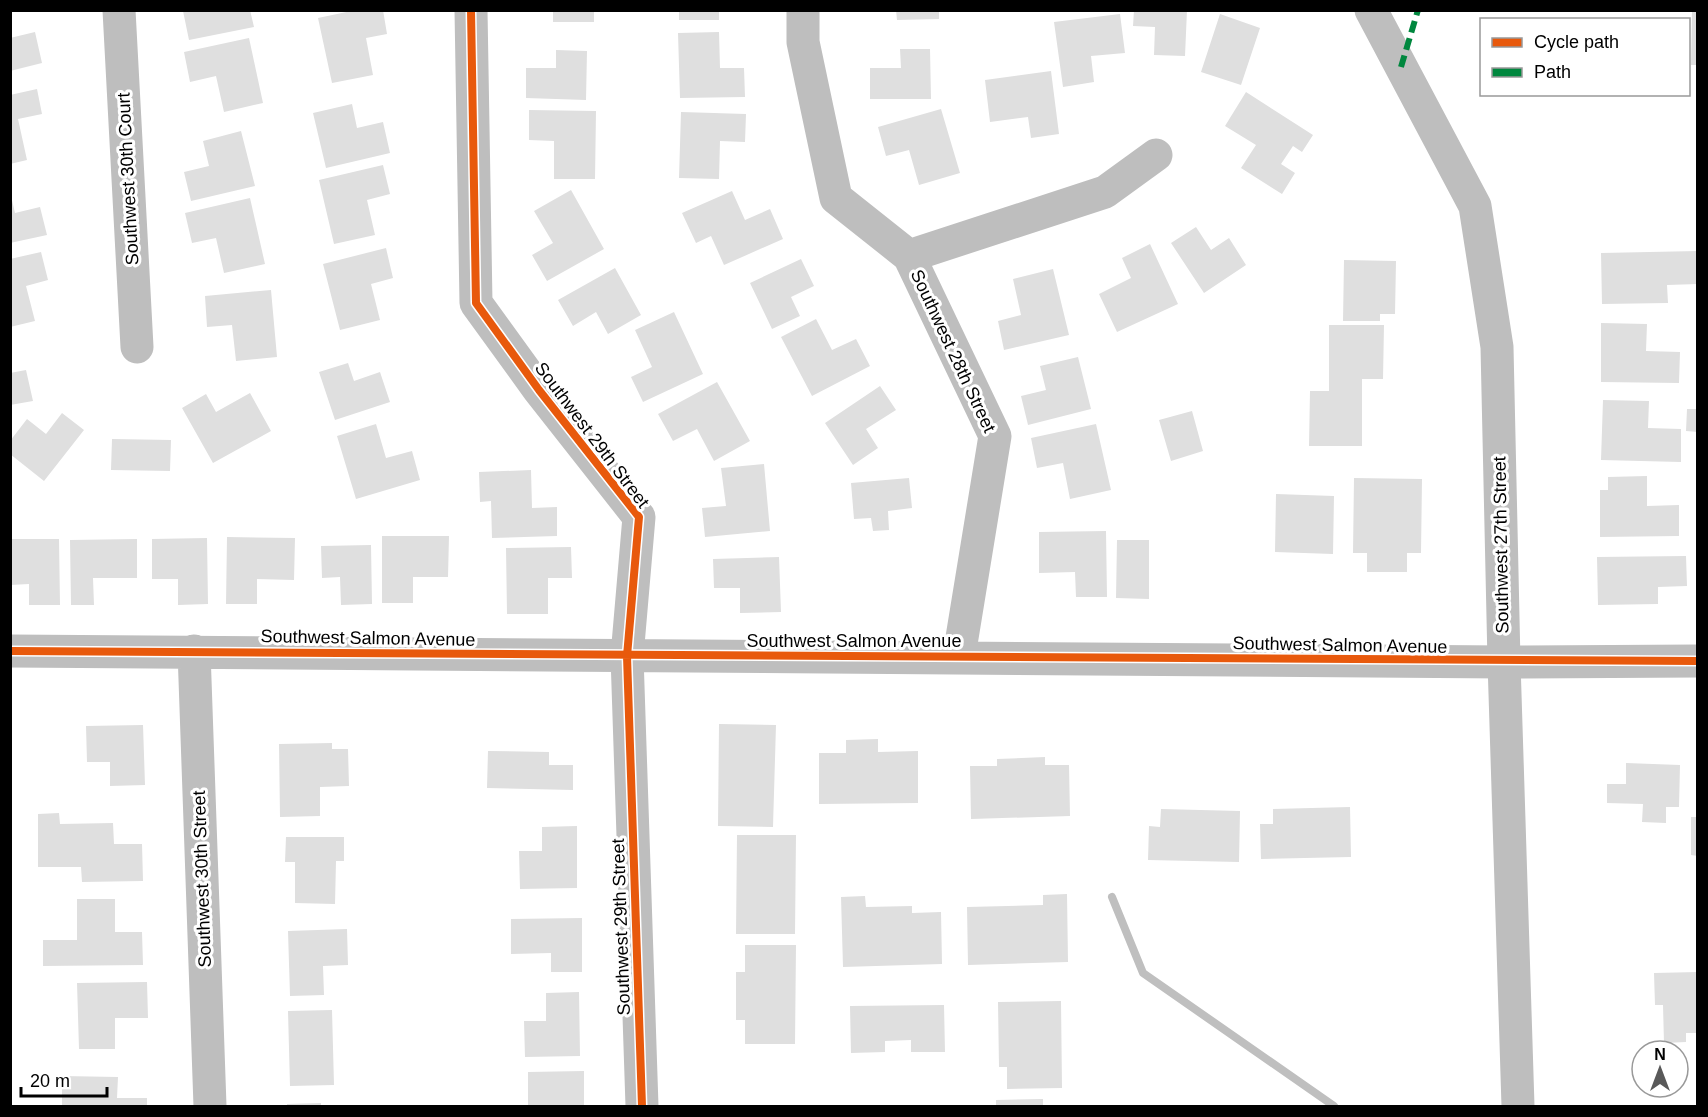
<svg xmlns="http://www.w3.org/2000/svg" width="1708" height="1117" font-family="Helvetica,sans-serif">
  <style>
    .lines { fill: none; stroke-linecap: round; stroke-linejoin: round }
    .stream { stroke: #bfbfbf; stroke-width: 8 }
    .building { fill: #dfdfdf }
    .minor { stroke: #bebebe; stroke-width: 33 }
    .major { stroke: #bebebe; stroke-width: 33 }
    .quiet { stroke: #00873e; stroke-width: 6; stroke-dasharray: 12 6; stroke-linecap: butt }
    .cycleway-casing { stroke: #fff; stroke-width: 11 }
    .cycleway { stroke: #e8590c; stroke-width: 8 }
    .labels { text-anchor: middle; stroke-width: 6; stroke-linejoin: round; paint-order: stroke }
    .street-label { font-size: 18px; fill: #000; stroke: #fff }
  </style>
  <rect width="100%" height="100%" fill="#fff"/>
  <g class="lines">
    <path class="stream" d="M 1112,897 L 1143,973 L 1334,1106"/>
  </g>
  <path class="building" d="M 250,10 L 254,27 L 189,40 L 183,11 Z
    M 356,10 L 383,10 L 387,34 L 366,38 L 373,75 L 332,83 L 318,18 Z
    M 553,10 L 594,10 L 594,22 L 553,22 Z
    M 679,10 L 719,10 L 719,20 L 679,20 Z
    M 896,10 L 939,10 L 939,19 L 897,20 Z
    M 1134,10 L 1187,10 L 1185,56 L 1154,55 L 1155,27 L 1133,26 Z
    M 1692,10 L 1698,10 L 1698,65 L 1691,65 Z
    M 1120,14 L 1125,53 L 1091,56 L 1094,82 L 1063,87 L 1054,22 Z
    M 1220,14 L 1260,28 L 1241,85 L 1201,72 Z
    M 35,32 L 42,63 L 10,71 L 10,38 Z
    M 719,32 L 720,68 L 744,68 L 745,97 L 680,98 L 678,33 Z
    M 249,38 L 263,103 L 224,112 L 216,76 L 190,82 L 184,52 Z
    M 900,49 L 930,49 L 931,99 L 870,99 L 870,68 L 901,68 Z
    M 556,50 L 587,51 L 586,100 L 526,98 L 526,68 L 556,68 Z
    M 1051,71 L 1059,134 L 1031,138 L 1028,117 L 990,122 L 985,80 Z
    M 37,89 L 42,114 L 18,119 L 27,160 L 10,164 L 10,95 Z
    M 1246,92 L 1313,135 L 1302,152 L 1293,146 L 1281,164 L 1295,173 L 1282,194 L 1241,168 L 1256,145 L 1225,126 Z
    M 352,104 L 357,128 L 383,122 L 390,153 L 326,168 L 313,113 Z
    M 941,109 L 960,173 L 919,185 L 909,150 L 886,156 L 878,127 Z
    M 529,110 L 596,111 L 595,179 L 554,179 L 554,141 L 529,140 Z
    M 681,112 L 746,114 L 745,142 L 720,141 L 719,179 L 679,178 Z
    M 241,131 L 255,186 L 191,201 L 184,172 L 209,166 L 203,141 Z
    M 383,165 L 390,194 L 367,200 L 375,235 L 334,244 L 319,180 Z
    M 571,190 L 604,249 L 547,281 L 532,255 L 553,243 L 534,211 Z
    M 732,191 L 745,220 L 770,209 L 783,239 L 724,265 L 711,236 L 696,243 L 682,213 Z
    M 11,196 L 15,213 L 40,207 L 47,235 L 10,243 Z
    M 250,198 L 265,264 L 224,273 L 216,238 L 192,243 L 185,213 Z
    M 1196,227 L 1211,250 L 1229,238 L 1246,265 L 1204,293 L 1171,243 Z
    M 1150,244 L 1178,304 L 1117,332 L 1099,294 L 1131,278 L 1122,258 Z
    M 386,248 L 393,278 L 371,284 L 380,320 L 340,330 L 323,264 Z
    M 1698,251 L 1698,284 L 1667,285 L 1668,303 L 1602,304 L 1601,253 Z
    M 41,252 L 48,280 L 26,286 L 35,321 L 10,327 L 10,259 Z
    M 801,259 L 814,286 L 791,297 L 800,316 L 772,329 L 750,283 Z
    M 1344,260 L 1396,261 L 1395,314 L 1380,314 L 1380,321 L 1343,321 Z
    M 615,268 L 641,315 L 608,334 L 596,312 L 573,326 L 558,300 Z
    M 1053,269 L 1069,335 L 1004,350 L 998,321 L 1021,315 L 1013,279 Z
    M 271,290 L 277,357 L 236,361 L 232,325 L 207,327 L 205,296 Z
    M 674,312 L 703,374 L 643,402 L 631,377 L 652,367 L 635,330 Z
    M 816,319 L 832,350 L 856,339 L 870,366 L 812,396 L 781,337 Z
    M 1601,323 L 1647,324 L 1646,351 L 1680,352 L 1679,383 L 1601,382 Z
    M 1329,325 L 1384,325 L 1383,379 L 1362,379 L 1362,446 L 1309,446 L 1310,391 L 1329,391 Z
    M 1078,357 L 1091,409 L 1028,425 L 1021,396 L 1046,390 L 1040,366 Z
    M 348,363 L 354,381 L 380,372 L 390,402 L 335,420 L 319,372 Z
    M 26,370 L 33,401 L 10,405 L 10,373 Z
    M 717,382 L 750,441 L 714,461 L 697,429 L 673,441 L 658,414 Z
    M 880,386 L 896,410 L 866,429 L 878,448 L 853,465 L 825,423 Z
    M 250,393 L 271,431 L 213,463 L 182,408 L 206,394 L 216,412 Z
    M 1603,400 L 1649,401 L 1648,428 L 1681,429 L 1681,462 L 1601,460 Z
    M 1687,409 L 1698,409 L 1698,432 L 1686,431 Z
    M 1192,411 L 1203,451 L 1171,461 L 1159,420 Z
    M 62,413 L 84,430 L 44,481 L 10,454 L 10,441 L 27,419 L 46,434 Z
    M 376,424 L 386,458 L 412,451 L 420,480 L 356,499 L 337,436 Z
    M 1096,424 L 1111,490 L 1070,499 L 1063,463 L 1037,468 L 1031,438 Z
    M 112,439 L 171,440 L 170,471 L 111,470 Z
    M 764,464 L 770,531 L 705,537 L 702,508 L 726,506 L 721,468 Z
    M 531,470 L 532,508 L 557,507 L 557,536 L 492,538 L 491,501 L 480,502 L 479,472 Z
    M 1647,476 L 1647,506 L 1679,505 L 1679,536 L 1600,537 L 1600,490 L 1608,490 L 1608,477 Z
    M 909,478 L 912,508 L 888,511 L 889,530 L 873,531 L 871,518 L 854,519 L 851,483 Z
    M 1354,478 L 1422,479 L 1421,553 L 1407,553 L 1407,572 L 1367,572 L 1367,553 L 1353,553 Z
    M 1276,494 L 1334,496 L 1333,554 L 1275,552 Z
    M 1106,531 L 1107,597 L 1076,597 L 1075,572 L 1039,573 L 1039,532 Z
    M 382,536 L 449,536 L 448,577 L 413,577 L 413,603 L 382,603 Z
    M 227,537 L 295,538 L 294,580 L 257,579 L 257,604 L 226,604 Z
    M 207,538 L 208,604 L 178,605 L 178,579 L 152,579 L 152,539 Z
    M 10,539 L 59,539 L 60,605 L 29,605 L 29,584 L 10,585 Z
    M 137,539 L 137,578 L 93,578 L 94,605 L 71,605 L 70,540 Z
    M 1117,540 L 1149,540 L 1149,599 L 1116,598 Z
    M 371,545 L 372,604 L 341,605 L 340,577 L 322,578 L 321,546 Z
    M 571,547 L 572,578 L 548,578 L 548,614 L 507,614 L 506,548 Z
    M 1686,556 L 1687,586 L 1658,587 L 1658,604 L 1598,605 L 1597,557 Z
    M 779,557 L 781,612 L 740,613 L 740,588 L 714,588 L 713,559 Z
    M 719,724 L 776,725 L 773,827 L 718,826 Z
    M 143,725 L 145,785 L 110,786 L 110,762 L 87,762 L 86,726 Z
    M 878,739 L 878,752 L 918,751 L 918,803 L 819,804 L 819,753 L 846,753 L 846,740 Z
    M 332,743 L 332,749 L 348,749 L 349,786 L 320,787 L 320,816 L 280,817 L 279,744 Z
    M 488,751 L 549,752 L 549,765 L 573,765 L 573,790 L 487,788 Z
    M 1045,757 L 1045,765 L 1069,765 L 1070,816 L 971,819 L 970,766 L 997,766 L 997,759 Z
    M 1626,763 L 1680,765 L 1679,807 L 1666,807 L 1666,823 L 1642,822 L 1643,804 L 1607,803 L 1607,784 L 1626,784 Z
    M 1350,807 L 1351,857 L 1261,859 L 1260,824 L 1273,824 L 1273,809 Z
    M 1161,809 L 1240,811 L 1239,862 L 1148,860 L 1149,826 L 1160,827 Z
    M 59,813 L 60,824 L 113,823 L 114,844 L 142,844 L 143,881 L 82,882 L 81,867 L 38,867 L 38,814 Z
    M 1691,817 L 1698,817 L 1698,856 L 1691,855 Z
    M 577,826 L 577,888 L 520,889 L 519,851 L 542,851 L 542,827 Z
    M 737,835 L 796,835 L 795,934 L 736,934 Z
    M 286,837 L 344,837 L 344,861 L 336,861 L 335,904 L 295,903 L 295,862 L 285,862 Z
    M 1067,894 L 1068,962 L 968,965 L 967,907 L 1043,905 L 1043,895 Z
    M 865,896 L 866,907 L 912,906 L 912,913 L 941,912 L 942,964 L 843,967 L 841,897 Z
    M 77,899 L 115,899 L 115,932 L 142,932 L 143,965 L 43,966 L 43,940 L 77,940 Z
    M 582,918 L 582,972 L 551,972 L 551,953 L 511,954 L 511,919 Z
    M 347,929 L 348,965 L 323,966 L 324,995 L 290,996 L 288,931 Z
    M 745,945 L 796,945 L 795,1044 L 745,1044 L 745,1020 L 736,1020 L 736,972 L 745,972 Z
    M 1698,972 L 1698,1033 L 1686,1033 L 1686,1042 L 1664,1043 L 1663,1005 L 1655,1005 L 1654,973 Z
    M 147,982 L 148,1018 L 115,1018 L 115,1049 L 79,1049 L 77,983 Z
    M 579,992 L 580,1056 L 525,1057 L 524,1021 L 546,1021 L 546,993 Z
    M 1061,1001 L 1062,1088 L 1007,1089 L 1007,1067 L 999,1067 L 998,1002 Z
    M 944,1005 L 945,1052 L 911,1052 L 911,1040 L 885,1041 L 885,1052 L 851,1053 L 850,1006 Z
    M 332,1010 L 334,1085 L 290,1086 L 288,1011 Z
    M 584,1071 L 584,1106 L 528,1106 L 528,1072 Z
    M 62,1076 L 118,1077 L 117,1098 L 147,1098 L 147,1106 L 62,1106 Z
    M 1043,1099 L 1043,1106 L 996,1106 L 996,1100 Z
    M 321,1103 L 321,1106 L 287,1106 L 287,1104 Z"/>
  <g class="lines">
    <path class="minor" d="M 119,10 L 137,347
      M 471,10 L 476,303 L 539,390 L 639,517 L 627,656 L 642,1106
      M 803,10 L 803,42 L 836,198 L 909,256 L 995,436 L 959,656
      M 909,256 L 1105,192 L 1156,155
      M 10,651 L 1504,662
      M 194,651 L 210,1106"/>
    <path class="major" d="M 1371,10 L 1475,206 L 1497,347 L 1504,662 L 1518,1106
      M 1504,662 L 1698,661"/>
    <path class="quiet" d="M 1401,67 L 1418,10"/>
    <defs>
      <path id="cycleway" d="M 471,10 L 476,303 L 539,390 L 639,517 L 627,656 L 642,1106
        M 10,651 L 1698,661"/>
    </defs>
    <use href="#cycleway" class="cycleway-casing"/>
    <use href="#cycleway" class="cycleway"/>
  </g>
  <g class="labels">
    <g class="street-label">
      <text transform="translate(128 179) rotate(-93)" y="6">Southwest 30th Court</text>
      <text transform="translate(953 351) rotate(65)" y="6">Southwest 28th Street</text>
      <text transform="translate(592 435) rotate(53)" y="6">Southwest 29th Street</text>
      <text transform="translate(1501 545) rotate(-91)" y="6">Southwest 27th Street</text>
      <text transform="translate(368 638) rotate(1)" y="6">Southwest Salmon Avenue</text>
      <text x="854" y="647">Southwest Salmon Avenue</text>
      <text transform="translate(1340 645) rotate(1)" y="6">Southwest Salmon Avenue</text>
      <text transform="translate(202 879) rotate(-92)" y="6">Southwest 30th Street</text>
      <text transform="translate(621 927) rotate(-92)" y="6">Southwest 29th Street</text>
    </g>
  </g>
  <rect width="1708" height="1117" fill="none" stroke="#000000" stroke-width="24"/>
  <rect x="1480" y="18" width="210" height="78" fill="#ffffff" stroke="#999999" stroke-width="1.5"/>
  <rect x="1492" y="38" width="30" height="9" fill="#e8590c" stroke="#999999" stroke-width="1.5"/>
  <text x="1534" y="48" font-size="18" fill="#000000">Cycle path</text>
  <rect x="1492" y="68" width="30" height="9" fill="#00873e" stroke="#999999" stroke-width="1.5"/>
  <text x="1534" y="78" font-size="18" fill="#000000">Path</text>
  <g transform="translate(1660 1069)"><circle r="28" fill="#ffffff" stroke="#999999" stroke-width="1.5"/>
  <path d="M0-4.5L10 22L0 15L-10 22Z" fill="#595959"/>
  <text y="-9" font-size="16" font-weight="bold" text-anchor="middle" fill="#000000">N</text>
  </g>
  <path d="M21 1087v9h86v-9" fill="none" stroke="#000000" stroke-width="3"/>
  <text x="30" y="1087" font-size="18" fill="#000000" stroke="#ffffff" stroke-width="4.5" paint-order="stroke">20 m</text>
</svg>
